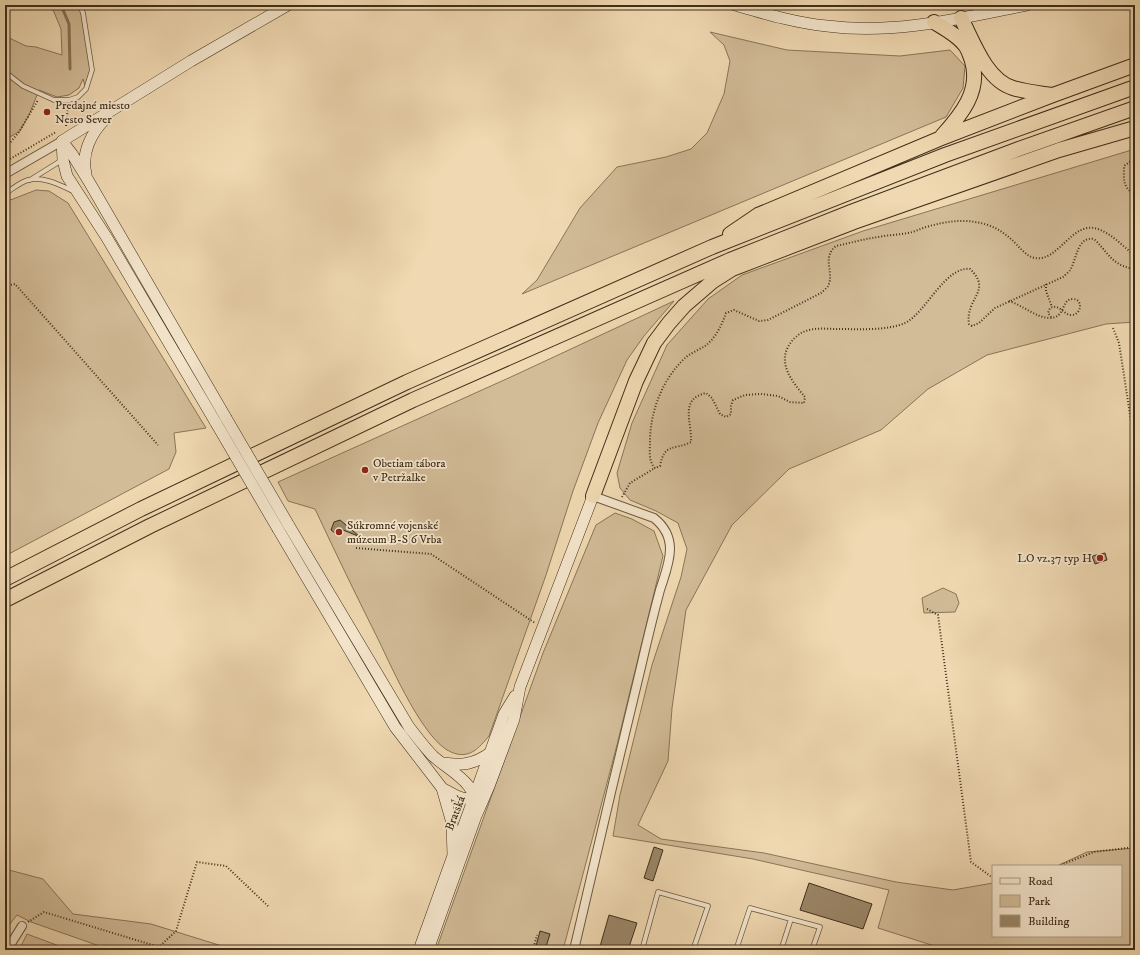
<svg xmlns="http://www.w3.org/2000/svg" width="1140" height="955" font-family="'IM FELL DW Pica',serif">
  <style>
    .green { fill: #d2bc98; stroke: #887659 }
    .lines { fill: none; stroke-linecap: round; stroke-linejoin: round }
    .stream { stroke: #857256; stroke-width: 3 }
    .building { fill: #9b8769; stroke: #3f2f1a }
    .service-casing { stroke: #6b5a40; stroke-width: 5.5 }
    .minor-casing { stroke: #6b5a40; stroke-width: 10 }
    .secondary-casing { stroke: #3f2f1a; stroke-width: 12 }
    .motorway-casing { stroke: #3f2f1a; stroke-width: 16 }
    .path { stroke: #3f2f1a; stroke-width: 2; stroke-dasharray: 1 2; stroke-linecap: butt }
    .service { stroke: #f5e6cd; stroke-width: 4 }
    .minor { stroke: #f5e6cd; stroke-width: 8 }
    .secondary { stroke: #f5e6cd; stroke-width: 11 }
    .motorway { stroke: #f0d9b2; stroke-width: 14 }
    .secondary-bridge-casing { stroke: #3f2f1a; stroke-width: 12; stroke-linecap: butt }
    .secondary-bridge { stroke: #f5e6cd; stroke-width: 11 }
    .poi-dot { fill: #8f2418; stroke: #f5e6cd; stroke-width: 1.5 }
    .labels { text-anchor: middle; stroke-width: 3.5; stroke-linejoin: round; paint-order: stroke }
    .poi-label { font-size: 12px; fill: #3f2f1a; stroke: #f5e6cd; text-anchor: start }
    .street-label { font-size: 12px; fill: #3f2f1a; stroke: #f5e6cd }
  </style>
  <rect width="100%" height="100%" fill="#f0d9b2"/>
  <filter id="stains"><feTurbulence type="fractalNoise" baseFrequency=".005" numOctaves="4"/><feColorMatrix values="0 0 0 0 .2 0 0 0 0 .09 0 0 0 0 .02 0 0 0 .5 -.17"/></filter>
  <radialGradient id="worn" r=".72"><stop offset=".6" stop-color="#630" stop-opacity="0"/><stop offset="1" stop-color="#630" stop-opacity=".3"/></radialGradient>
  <path class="green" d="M 51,5 L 80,5 L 92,70 L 86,89 L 83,79 L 79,88 L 69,95 L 57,97 L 39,90 L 29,115 L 20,131 L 5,140 L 5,36 L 26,46 L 36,47 L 62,55 L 61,29 Z
    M 710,32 L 787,50 L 900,56 L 950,50 L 965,66 L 963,88 L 946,117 L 522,294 L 537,280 L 580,208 L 617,167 L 666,157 L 691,149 L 707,133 L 724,94 L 730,61 L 724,45 Z
    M 1135,149 L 1135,322 L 1106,324 L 987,355 L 928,389 L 881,430 L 789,469 L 732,525 L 686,610 L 672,708 L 668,761 L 638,825 L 661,839 L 764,853 L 896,882 L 953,890 L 993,883 L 993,936 L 1121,936 L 1121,866 L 1057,866 L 1087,852 L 1135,848 L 1135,950 L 947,950 L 878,928 L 889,890 L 753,859 L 613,836 L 620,795 L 652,665 L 681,577 L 687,549 L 678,523 L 656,511 L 630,500 L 620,488 L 617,473 L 632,423 L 667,345 L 708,299 L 742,275 L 863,231 Z
    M 36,190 L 49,191 L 68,203 L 206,428 L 174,433 L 176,452 L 169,469 L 5,556 L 5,197 L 7,201 L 13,199 Z
    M 674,301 L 644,336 L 627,360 L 598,423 L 573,491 L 546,575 L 489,736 C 479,748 469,760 451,752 C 424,741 392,668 379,641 C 357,597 336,554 315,509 L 288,501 L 278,482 L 513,376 Z
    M 615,513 L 632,519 L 654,531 L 663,556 L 617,745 L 563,950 L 436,950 L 543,653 L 596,525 Z
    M 943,588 L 956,594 L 959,603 L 955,612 L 924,613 L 922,598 Z
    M 5,869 L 43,879 L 73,914 L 151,924 L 235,950 L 111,950 L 31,922 L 17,915 L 5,930 Z
    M 27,934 L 70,950 L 19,950 Z"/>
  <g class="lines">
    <path class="stream" d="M 61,5 L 69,24 L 70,69"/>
  </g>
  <path class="building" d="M 340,520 L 359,536 L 358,536 L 343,530 L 339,536 L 331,530 L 334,522 Z
    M 1105,553 L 1107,560 L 1095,564 L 1092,556 Z
    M 654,847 L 663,850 L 653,881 L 644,878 Z
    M 809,883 L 872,904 L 863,929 L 800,910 Z
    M 609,915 L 637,923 L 628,950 L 599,950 Z
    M 540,931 L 550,934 L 545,950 L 535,950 Z"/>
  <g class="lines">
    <defs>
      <path id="service" d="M 5,72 L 23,86 L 54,100 L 69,100 L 78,97 L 86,89 L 92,70 L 83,13 L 80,5
        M 30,180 L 62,160
        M 9,191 C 15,187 21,182 28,180 C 43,176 60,185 73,191
        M 642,950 L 658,892 L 708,906 L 693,950
        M 736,950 L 750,908 L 820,927 L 812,950
        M 781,950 L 791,919"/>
      <path id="minor" d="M 5,174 L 62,141
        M 7,950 L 22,926
        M 574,950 C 596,856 618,761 641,667 C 647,641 653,616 660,590 C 664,577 670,563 670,549 C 670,536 664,526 654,518 L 593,496"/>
      <path id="secondary" d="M 735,5 C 766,14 796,23 827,26 C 894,35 962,18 1027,5
        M 62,141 L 63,160 L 67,176 L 107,238 L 216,423
        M 62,141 L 72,154 L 88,180 L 226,418
        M 62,141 L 191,61 L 288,5
        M 86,174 C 81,153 91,133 106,118
        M 288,524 L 409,727 C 417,737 424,747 433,756 C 452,773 479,783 476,813
        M 278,529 L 395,727 L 442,788 L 452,823 L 453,855
        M 443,763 C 463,766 474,764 490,753
        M 442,788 C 457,796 463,803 480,795
        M 419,950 L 504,714 L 515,696
        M 428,950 L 476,816 L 489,786 L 514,719 L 520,687 L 593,496"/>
      <path id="motorway" d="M 961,18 C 973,41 986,80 1013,88 C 1026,92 1039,93 1052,95
        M 934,22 C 944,28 957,35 964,44 C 968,48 970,55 972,61 C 981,91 961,115 942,136
        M 730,234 L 758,215 L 939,139 L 1053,95 L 1135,65
        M 593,496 L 636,381 L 654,343 L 669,323 L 684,306 L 713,281 L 732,269 L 854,222 L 1059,150 L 1135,128
        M 5,579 L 141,509 L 407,382 L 712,247 L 945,155 L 1135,87
        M 5,600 L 150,526 L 413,400 L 730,260 L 851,212 L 1016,150 L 1135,108"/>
    </defs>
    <use href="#service" class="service-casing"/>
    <use href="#minor" class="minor-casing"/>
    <use href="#secondary" class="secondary-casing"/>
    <use href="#motorway" class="motorway-casing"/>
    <path class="path" d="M 66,126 L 68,107
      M 5,149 L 19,132 L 38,100
      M 1135,158 L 1124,166 C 1124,178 1122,188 1135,194
      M 5,162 L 56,132
      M 1135,256 C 1124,247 1112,234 1098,229 C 1072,220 1059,262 1035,258 C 1026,257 1018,245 1011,239 C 1004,233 997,228 988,225 C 966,218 947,221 926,227 C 920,229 914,232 908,233 C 898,235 888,235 878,237 C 864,239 850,243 836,246 C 821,258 835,273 828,286 C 827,288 823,291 821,293 L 768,320 L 759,321 L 734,310 L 726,313 C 722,325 715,339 705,346 C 698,350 689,354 684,359 C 662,380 650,412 650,442 C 650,450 648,461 655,468 L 660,466 C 665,442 673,451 691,442 C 692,422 679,399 706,393 L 712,398 L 720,414 L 726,417 L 731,414 L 731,406 L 733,400 L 745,395 L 761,394 L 778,396 L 790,402 L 804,403 L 805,397 C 794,384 778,365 788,347 C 791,341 797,335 803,332 C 814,327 827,329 839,329 C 858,329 887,331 905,323 C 926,313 945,266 970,269 C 993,291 965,298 969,324 L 972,326 L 979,323 L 995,308 L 1063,277 C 1065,275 1069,272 1070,270 C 1077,259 1077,236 1094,239 C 1107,251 1111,264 1130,268 L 1135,275
      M 1046,284 L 1046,291 L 1052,307
      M 5,286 L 15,284 L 158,445
      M 1009,301 C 1022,305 1035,317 1049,318 C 1067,318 1060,299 1073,299 C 1083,299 1082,314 1072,315 C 1064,316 1060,303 1050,308 L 1048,313 L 1051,317
      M 1113,328 L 1119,343 L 1135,447
      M 622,497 L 630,483 L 655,468
      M 356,548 L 431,554 L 535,623
      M 927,609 L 938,615 L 971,862 L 993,878
      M 1058,866 L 1094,852 L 1135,847
      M 28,922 L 44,912 L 159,947 L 176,931 L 197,862 L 226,866 L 269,907
      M 533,950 L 537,935"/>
    <use href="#service" class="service"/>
    <use href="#minor" class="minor"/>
    <use href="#secondary" class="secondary"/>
    <use href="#motorway" class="motorway"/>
    <defs>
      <path id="secondary-bridge" d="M 226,418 L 288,524
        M 216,423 L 278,529"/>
    </defs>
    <use href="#secondary-bridge" class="secondary-bridge-casing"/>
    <use href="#secondary-bridge" class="secondary-bridge"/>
  </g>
  <g class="poi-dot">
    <circle cx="47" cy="112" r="4"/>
    <circle cx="365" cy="470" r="4"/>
    <circle cx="339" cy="532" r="4"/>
    <circle cx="1100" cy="558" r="4"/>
  </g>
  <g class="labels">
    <g class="poi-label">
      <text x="55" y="109">Predajné miesto<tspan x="55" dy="14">Nesto Sever</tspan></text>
      <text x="373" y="467">Obetiam tábora<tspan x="373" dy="14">v Petržalke</tspan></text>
      <text x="347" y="529">Súkromné vojenské<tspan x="347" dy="14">múzeum B-S 6 Vrba</tspan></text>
      <text x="1092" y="562" text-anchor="end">LO vz.37 typ H</text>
    </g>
    <g class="street-label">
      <text transform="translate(455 813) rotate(-69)" y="4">Bratská</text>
    </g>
  </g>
  <rect width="1140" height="955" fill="none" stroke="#f0d9b2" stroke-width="20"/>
  <rect x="6" y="6" width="1128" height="943" fill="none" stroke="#3f2f1a" stroke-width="2"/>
  <rect x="10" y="10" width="1120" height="935" fill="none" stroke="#3f2f1a"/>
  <rect x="992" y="865" width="130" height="72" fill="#f5e6cd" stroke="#ac9d85"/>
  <rect x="1000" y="878" width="20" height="6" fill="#f5e6cd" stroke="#ac9d85"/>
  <text x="1028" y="885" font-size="12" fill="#3f2f1a">Road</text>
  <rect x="1000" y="895" width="20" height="12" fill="#d2bc98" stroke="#ac9d85"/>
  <text x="1028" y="905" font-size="12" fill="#3f2f1a">Park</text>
  <rect x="1000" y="915" width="20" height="12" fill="#9b8769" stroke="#ac9d85"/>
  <text x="1028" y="925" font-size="12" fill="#3f2f1a">Building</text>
  <rect width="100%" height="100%" filter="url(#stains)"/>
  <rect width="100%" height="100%" fill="url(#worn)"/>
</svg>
